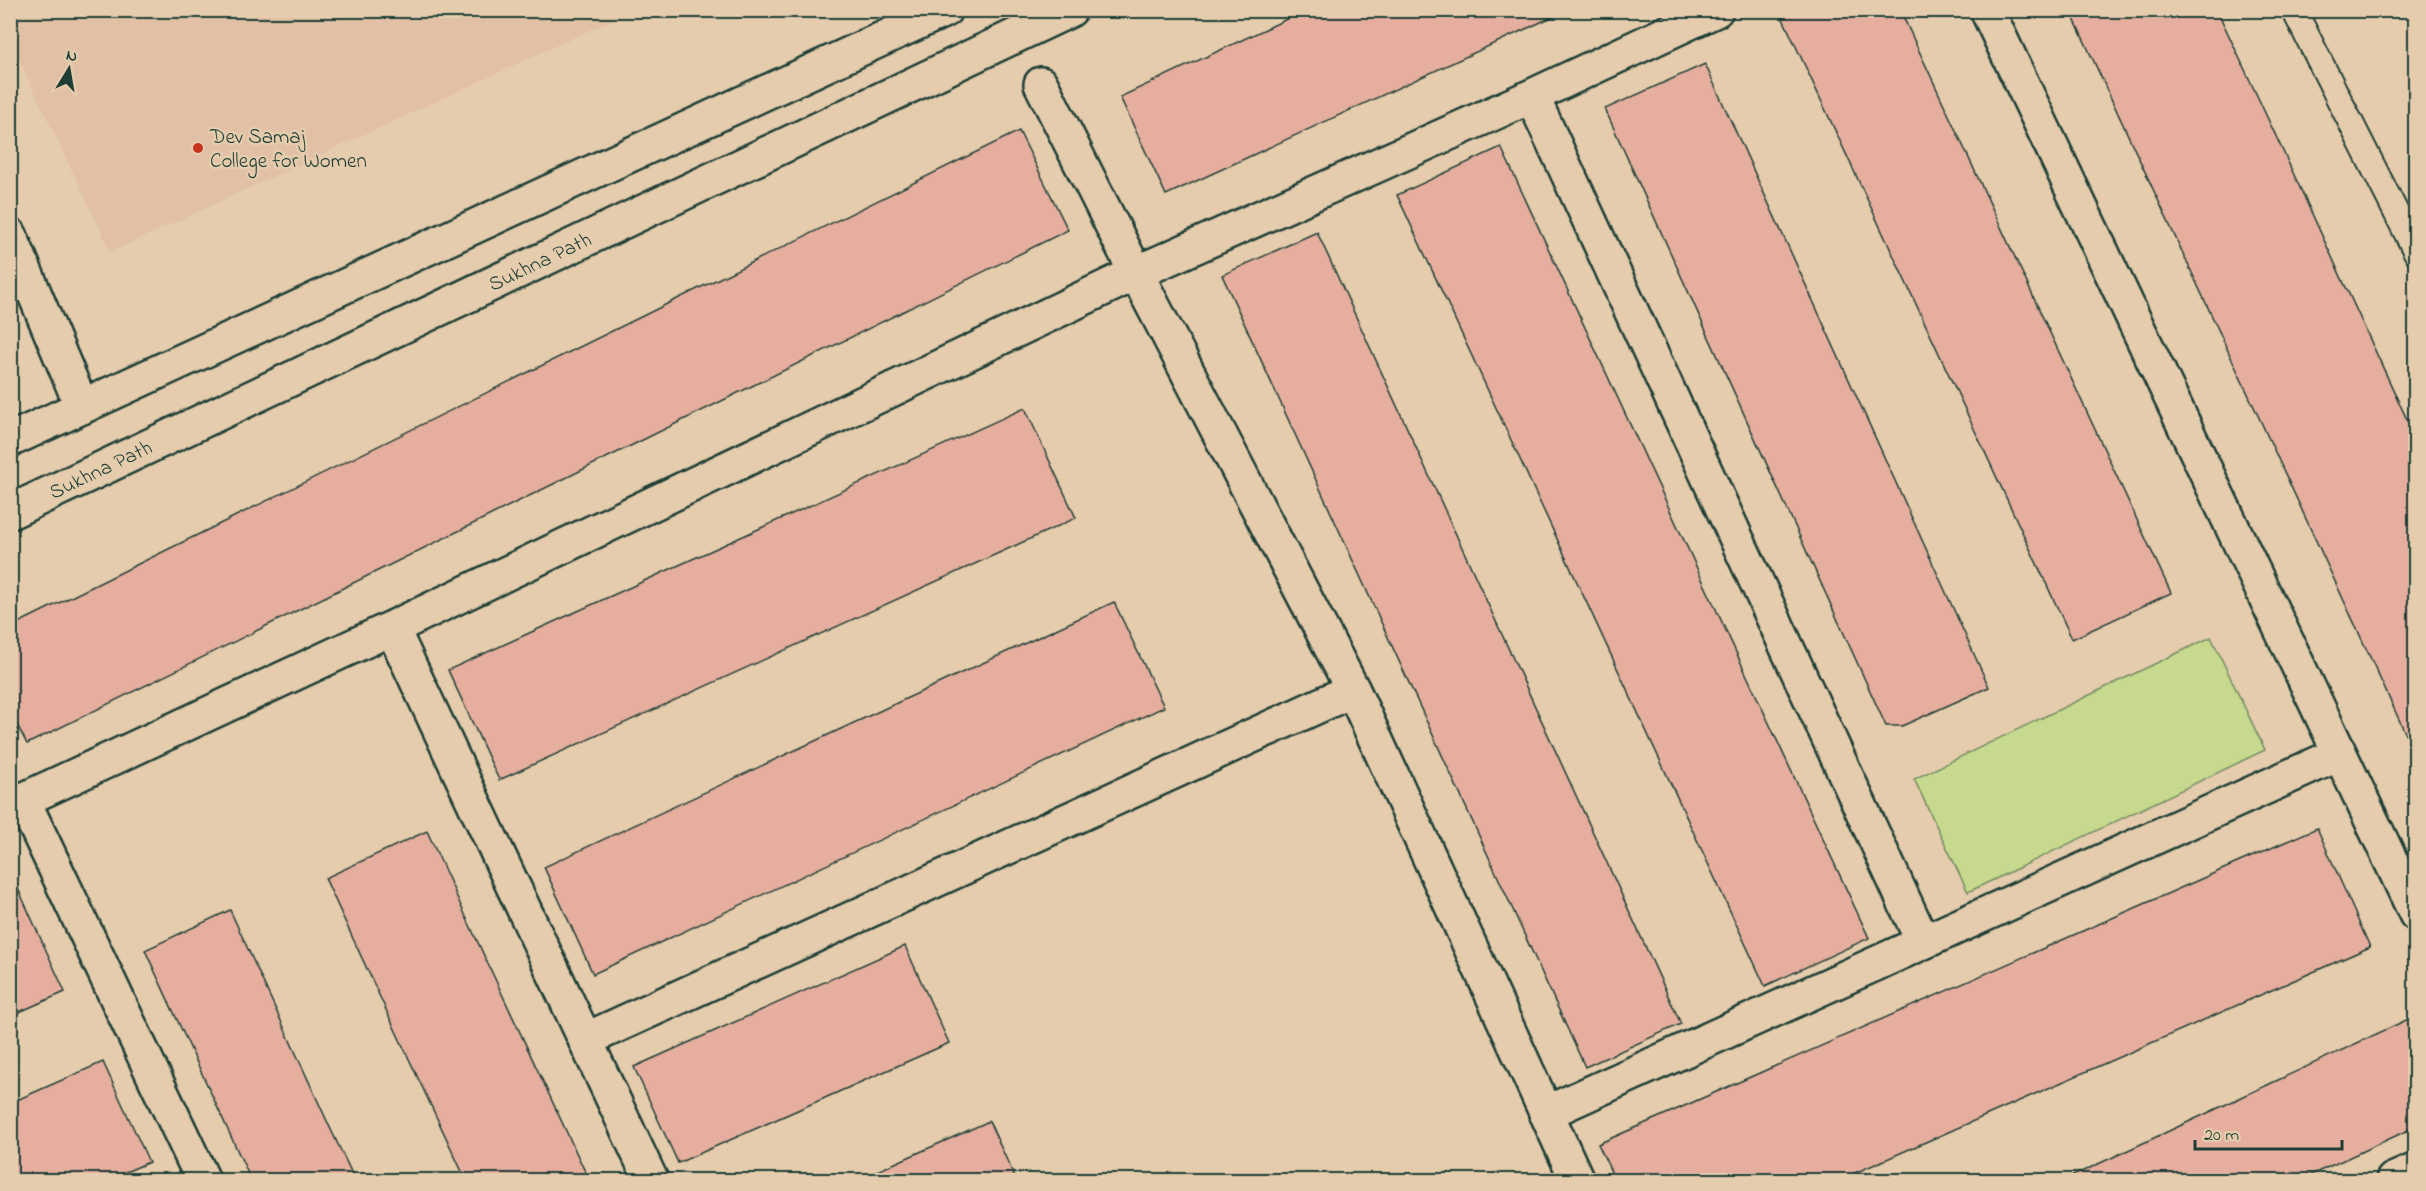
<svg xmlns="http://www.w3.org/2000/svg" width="2426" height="1191" font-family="'Indie Flower',sans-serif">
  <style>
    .built { fill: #e1c0a6 }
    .green { fill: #c6d98e; stroke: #728b61; stroke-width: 1.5 }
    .building { fill: #e6ae9e; stroke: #1f3d34; stroke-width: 1.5 }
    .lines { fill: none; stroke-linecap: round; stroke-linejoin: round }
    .lane-casing { stroke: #1f3d34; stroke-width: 28 }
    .street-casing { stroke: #1f3d34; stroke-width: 38 }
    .secondary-casing { stroke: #1f3d34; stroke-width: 38 }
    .lane { stroke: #e5ccad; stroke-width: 24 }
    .street { stroke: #e5ccad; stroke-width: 33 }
    .secondary { stroke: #e5ccad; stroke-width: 33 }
    .poi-dot { fill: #c8321e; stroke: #e5ccad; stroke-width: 2 }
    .labels { text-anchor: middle; stroke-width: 5; stroke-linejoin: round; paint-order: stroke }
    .poi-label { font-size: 21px; fill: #1f3d34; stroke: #e5ccad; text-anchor: start }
    .street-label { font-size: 21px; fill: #1f3d34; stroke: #e5ccad }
  </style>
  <rect width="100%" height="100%" fill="#e5ccad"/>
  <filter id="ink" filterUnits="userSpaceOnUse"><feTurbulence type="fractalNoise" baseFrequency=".0167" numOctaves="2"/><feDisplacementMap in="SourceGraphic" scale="12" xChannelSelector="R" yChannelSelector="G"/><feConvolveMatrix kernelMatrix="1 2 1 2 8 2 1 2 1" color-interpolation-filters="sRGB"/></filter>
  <g filter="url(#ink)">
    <path class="built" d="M 11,10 L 631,10 L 631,11 L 111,252 L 11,43 Z"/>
    <path class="green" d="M 2211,637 L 2265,750 L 1968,892 L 1914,779 Z"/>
    <path class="building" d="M 1306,10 L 1567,10 L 1166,195 L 1120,97 Z
      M 1779,10 L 1900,10 L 2171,593 L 2072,639 Z
      M 2070,10 L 2217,10 L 2295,177 L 2415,437 L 2415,754 Z
      M 1705,64 L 1989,687 L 1902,726 L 1886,726 L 1605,109 Z
      M 1019,131 L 1068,230 L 27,744 L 10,711 L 10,627 Z
      M 1501,147 L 1869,938 L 1765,986 L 1397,195 Z
      M 1317,232 L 1681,1024 L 1585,1067 L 1222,275 Z
      M 1025,408 L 1076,518 L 499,780 L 448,670 Z
      M 1114,602 L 1164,707 L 593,974 L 544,867 Z
      M 2317,828 L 2370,947 L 1839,1180 L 1615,1180 L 1598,1144 Z
      M 427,831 L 467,919 L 589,1180 L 466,1180 L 386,1010 L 325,878 Z
      M 10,871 L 65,992 L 10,1016 Z
      M 230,910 L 333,1134 L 355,1180 L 251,1180 L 145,950 Z
      M 905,946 L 949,1043 L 678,1163 L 634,1067 Z
      M 2415,1016 L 2415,1127 L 2300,1180 L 2064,1180 Z
      M 103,1062 L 149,1162 L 107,1180 L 10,1180 L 10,1103 Z
      M 989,1121 L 1016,1180 L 857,1180 L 956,1136 Z"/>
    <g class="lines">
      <defs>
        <path id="lane" d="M 2294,10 L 2416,252"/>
        <path id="street" d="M 1987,10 L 2416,914
          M 1041,84 L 1136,273 L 1353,690 L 1577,1180
          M 1532,96 L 1923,942
          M 10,235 L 82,407
          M 392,628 L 651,1180
          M 23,800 L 203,1180
          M 10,806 L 392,628 L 1136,273 L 1532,96 L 1716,10
          M 585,1040 L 1353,690
          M 1546,1113 L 2339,754
          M 2393,1180 L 2416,1170"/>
        <g id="secondary">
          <path d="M 10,440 L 945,10"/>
          <path id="s1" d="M 10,512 L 1070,10"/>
        </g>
      </defs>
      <use href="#lane" class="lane-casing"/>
      <use href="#street" class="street-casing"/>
      <use href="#secondary" class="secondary-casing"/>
      <use href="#lane" class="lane"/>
      <use href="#street" class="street"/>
      <use href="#secondary" class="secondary"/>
    </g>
  </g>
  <circle class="poi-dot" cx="198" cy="148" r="6"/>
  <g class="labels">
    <g class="poi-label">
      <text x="210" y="143">Dev Samaj<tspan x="210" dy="24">College for Women</tspan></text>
    </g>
    <g class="street-label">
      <text dy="7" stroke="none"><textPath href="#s1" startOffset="586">Sukhna Path</textPath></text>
      <text dy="7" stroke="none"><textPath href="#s1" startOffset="100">Sukhna Path</textPath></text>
    </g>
  </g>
  <rect width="2426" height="1191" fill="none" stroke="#e5ccad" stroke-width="36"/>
  <rect x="18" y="18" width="2390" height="1155" fill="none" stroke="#1f3d34" stroke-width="2" filter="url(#ink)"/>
  <g transform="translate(69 69) rotate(11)" stroke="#e5ccad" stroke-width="4.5" paint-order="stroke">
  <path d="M0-4.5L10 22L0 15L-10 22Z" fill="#1f3d34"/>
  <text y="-9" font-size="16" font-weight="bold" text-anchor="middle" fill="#1f3d34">N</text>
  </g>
  <path d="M2195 1140v9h147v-9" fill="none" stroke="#1f3d34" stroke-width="3"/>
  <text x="2204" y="1140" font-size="18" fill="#1f3d34" stroke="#e5ccad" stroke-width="4.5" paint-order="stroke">20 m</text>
</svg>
